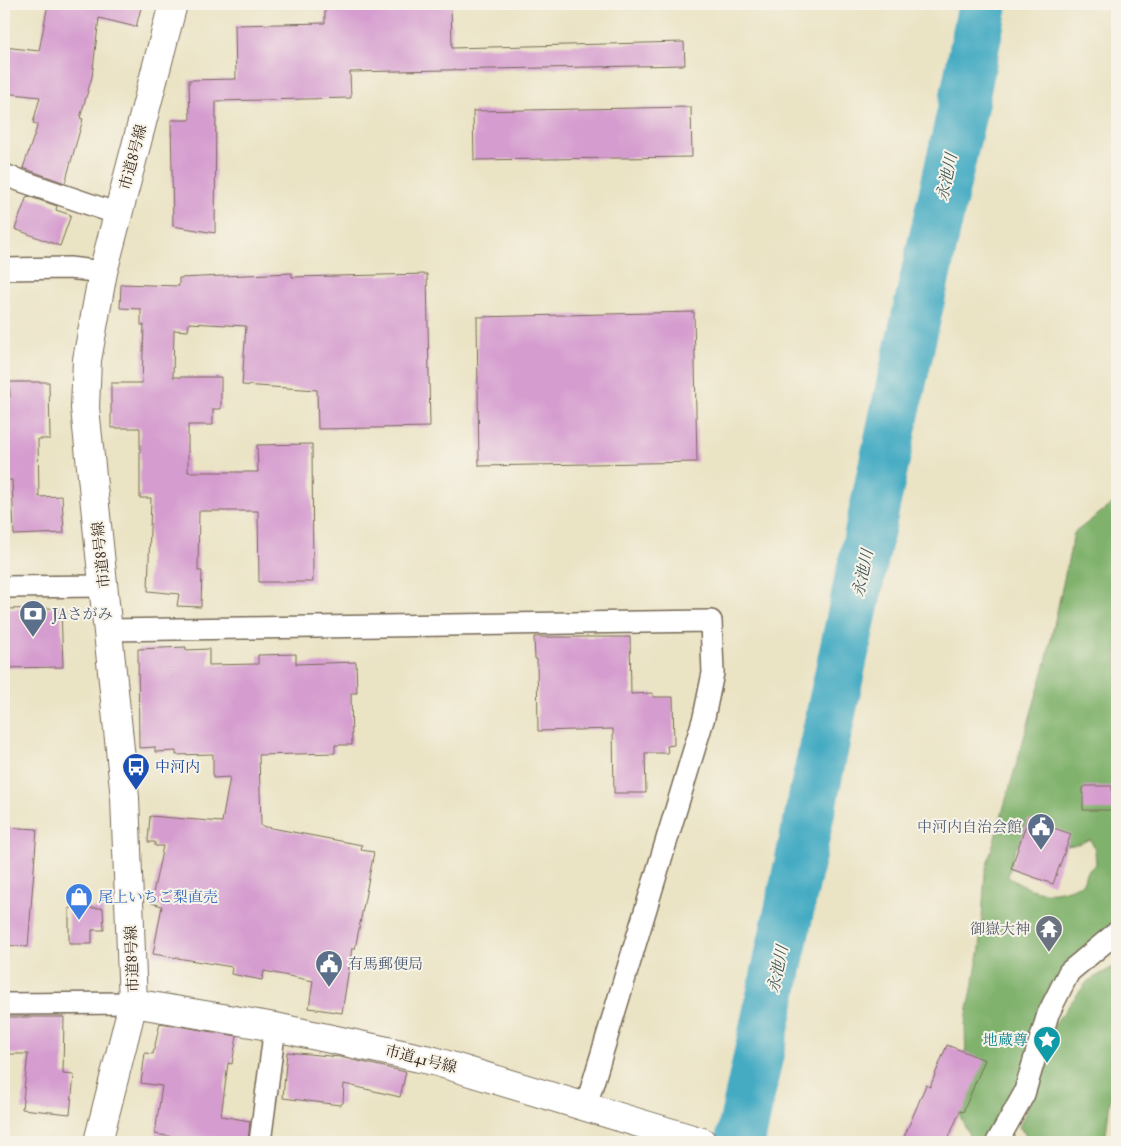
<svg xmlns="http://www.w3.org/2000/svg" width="1121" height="1146" font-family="'IM FELL Double Pica','Noto Serif JP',serif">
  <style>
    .forest { fill: #81b26d; stroke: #5e6e46; fill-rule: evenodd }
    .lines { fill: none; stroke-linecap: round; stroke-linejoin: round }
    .river { stroke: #44abc3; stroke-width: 50 }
    .building { fill: #d59ccf }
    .minor-casing { stroke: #786b58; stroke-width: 24 }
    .tertiary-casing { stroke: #786b58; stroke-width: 30 }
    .minor { stroke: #fff; stroke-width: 21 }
    .tertiary { stroke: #fff; stroke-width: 28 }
    .labels { text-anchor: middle; stroke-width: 4; stroke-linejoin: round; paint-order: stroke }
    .street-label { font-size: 15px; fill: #3b2a1e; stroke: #f7f3e8 }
    .service-label { font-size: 15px; fill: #4e5e75; stroke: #f7f3e8; text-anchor: start }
    .transit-label { font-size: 15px; fill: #164399; stroke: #f7f3e8; text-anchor: start }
    .shop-label { font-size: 15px; fill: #366cbe; stroke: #f7f3e8; text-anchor: start }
    .worship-label { font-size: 15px; fill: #5b616d; stroke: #f7f3e8; text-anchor: end }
    .culture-label { font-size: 15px; fill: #0d838f; stroke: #f7f3e8; text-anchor: end }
    .water-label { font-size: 16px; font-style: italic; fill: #3e5758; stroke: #f7f3e8 }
  </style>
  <rect width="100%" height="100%" fill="#f7f3e8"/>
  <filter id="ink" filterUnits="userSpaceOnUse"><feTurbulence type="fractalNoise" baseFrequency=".02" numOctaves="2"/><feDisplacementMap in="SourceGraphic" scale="10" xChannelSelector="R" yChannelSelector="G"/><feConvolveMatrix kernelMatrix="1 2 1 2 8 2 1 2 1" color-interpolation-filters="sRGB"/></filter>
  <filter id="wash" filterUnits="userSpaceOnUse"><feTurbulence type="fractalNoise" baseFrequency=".0096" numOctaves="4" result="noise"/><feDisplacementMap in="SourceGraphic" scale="20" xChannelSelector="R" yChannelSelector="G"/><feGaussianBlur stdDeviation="1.12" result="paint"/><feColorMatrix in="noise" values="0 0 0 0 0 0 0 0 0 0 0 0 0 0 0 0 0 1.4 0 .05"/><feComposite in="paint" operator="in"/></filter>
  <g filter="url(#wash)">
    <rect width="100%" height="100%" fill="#eae3c4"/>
    <path class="forest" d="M 1117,500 L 1117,914 L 1100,941 L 1058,979 L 1030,1067 L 983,1142 L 972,1142 L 955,1105 L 966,1064 L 965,1024 L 980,949 L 985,872 L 1046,662 L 1074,533 ZM 1026,831 C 1053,843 1061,853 1090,839 L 1095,850 L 1096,864 L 1086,873 L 1083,883 C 1054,897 1035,895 1008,877 L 1014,852 Z
      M 1117,965 L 1117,1075 L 1110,1101 L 1105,1142 L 1032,1142 L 1019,1127 L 1040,1082 L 1055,1023 L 1088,981 Z"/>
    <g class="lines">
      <path class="river" d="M 740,1142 L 893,421 L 962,111 L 983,4"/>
    </g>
    <g id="blocks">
      <path class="building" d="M 48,4 L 142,4 L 136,27 L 99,18 L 92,77 L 80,118 L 83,119 L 65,183 L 23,168 L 38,124 L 33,123 L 40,97 L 4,93 L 4,47 L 39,51 Z
        M 325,4 L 451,4 L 452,48 L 684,42 L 685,65 L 350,72 L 351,98 L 216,101 L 215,233 L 173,226 L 171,120 L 190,120 L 189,80 L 236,79 L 235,25 L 325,23 Z
        M 691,107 L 692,157 L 474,160 L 473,111 Z
        M 27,196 L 57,206 L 56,210 L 71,215 L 60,246 L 15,229 Z
        M 292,273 L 292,277 L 427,274 L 430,427 L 318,429 L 317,390 L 242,385 L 246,326 L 189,323 L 188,331 L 174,330 L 173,377 L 221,377 L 221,409 L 213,409 L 213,425 L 188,425 L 188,472 L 258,472 L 257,445 L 312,444 L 313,582 L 259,582 L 258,511 L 199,511 L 198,571 L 202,571 L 201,607 L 177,606 L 179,594 L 148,591 L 151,498 L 140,498 L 140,428 L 111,428 L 111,383 L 142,383 L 144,325 L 141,325 L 141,309 L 120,308 L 121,284 L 179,286 L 179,278 Z
        M 694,312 L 697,462 L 479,466 L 477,317 Z
        M 9,382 L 49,382 L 50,439 L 38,439 L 39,497 L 62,496 L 64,533 L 14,535 L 12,480 L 4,480 L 4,397 L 10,397 Z
        M 61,608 L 63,667 L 4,668 L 4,609 Z
        M 534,637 L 630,637 L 631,694 L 653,693 L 653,697 L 673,697 L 674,745 L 667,746 L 668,753 L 645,753 L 646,793 L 614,793 L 613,729 L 538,731 L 537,659 L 535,659 Z
        M 186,647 L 186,650 L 209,649 L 209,665 L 258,664 L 258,655 L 296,654 L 296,664 L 356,662 L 357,693 L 351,693 L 352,745 L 335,745 L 335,753 L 259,755 L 261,826 L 362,845 L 361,850 L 374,852 L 355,949 L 352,948 L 342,1013 L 309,1008 L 313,981 L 264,971 L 262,980 L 231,974 L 232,967 L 153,954 L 162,906 L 151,903 L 163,846 L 155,846 L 155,842 L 148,842 L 150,816 L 222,822 L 230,777 L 213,778 L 213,754 L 176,755 L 176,751 L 155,752 L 155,747 L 139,748 L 138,649 Z
        M 1086,786 L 1112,786 L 1112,810 L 1083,810 L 1083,788 Z
        M 1028,819 L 1071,834 L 1053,884 L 1011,869 Z
        M 4,827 L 37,829 L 28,947 L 4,945 Z
        M 69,908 L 103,908 L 104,930 L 92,930 L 92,944 L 69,944 Z
        M 4,1017 L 64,1017 L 63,1074 L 74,1075 L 70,1114 L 22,1109 L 28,1054 L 4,1054 Z
        M 160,1023 L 237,1036 L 232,1064 L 228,1063 L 221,1116 L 250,1121 L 248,1142 L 193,1137 L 192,1140 L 155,1134 L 162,1086 L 141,1083 L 145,1053 L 153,1054 Z
        M 947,1045 L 985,1060 L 963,1112 L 960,1111 L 947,1142 L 902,1142 L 926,1085 L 930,1087 Z
        M 287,1052 L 340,1057 L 406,1072 L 400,1097 L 344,1084 L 343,1103 L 340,1105 L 283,1098 Z"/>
    </g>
  </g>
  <g filter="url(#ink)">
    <use href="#blocks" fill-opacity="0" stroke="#786b58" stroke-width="1"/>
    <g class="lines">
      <defs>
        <path id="minor" d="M 4,175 L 118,214
          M 4,269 L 69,268 L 103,272
          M 4,587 L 104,586
          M 108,630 L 711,621 L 713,673 L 704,717 L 586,1106
          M 4,1004 L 133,1003
          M 260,1142 L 275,1027
          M 997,1142 L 1024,1094 L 1048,1014 L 1069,972 L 1117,932"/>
        <path id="tertiary" d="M 133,1003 L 275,1027 L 434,1061 L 702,1142
          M 98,1142 L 133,1003 L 125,798 L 85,408 L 87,360 L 103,272 L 173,4"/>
      </defs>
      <use href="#minor" class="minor-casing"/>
      <use href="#tertiary" class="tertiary-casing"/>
      <use href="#minor" class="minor"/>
      <use href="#tertiary" class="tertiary"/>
    </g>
  </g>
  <defs>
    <symbol id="bank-pin" viewBox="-11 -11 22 30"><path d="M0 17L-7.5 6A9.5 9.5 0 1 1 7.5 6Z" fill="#5c6f8a" stroke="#f7f3e8"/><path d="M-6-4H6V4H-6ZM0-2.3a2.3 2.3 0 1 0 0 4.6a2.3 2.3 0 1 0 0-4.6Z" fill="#fff"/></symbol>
    <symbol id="bus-pin" viewBox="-11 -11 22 30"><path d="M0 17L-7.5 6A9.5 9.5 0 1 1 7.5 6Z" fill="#1a4fb4" stroke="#f7f3e8"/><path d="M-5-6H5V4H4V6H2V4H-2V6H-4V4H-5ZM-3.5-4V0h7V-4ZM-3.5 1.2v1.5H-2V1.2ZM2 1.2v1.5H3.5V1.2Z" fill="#fff"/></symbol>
    <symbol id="civic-pin" viewBox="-11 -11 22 30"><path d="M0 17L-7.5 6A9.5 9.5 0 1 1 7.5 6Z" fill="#5c6f8a" stroke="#f7f3e8"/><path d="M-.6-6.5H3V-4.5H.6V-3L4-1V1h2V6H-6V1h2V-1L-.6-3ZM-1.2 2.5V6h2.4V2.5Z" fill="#fff"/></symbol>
    <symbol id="shop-pin" viewBox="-11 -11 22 30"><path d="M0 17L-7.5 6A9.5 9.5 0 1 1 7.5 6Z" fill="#3f7fe0" stroke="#f7f3e8"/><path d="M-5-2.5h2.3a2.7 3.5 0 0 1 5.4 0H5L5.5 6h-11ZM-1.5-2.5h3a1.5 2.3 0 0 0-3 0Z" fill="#fff"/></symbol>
    <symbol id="temple-pin" viewBox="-11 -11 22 30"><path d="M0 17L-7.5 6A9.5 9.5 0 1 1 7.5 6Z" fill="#6b7280" stroke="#f7f3e8"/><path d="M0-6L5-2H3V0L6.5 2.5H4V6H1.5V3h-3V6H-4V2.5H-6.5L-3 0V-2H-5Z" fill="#fff"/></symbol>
    <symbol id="sight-pin" viewBox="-11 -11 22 30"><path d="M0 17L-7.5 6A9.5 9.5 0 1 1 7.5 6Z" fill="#0f9aa8" stroke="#f7f3e8"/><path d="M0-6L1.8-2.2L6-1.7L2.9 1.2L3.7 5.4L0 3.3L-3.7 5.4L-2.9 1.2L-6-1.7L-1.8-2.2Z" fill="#fff"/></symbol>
  </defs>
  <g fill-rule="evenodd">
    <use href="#bank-pin" x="17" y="598" width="32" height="43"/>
    <use href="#bus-pin" x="120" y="751" width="32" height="43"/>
    <use href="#civic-pin" x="1025" y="811" width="32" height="43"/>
    <use href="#shop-pin" x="63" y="881" width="32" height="43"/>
    <use href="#temple-pin" x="1033" y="913" width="32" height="43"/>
    <use href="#civic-pin" x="313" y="948" width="32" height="43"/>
    <use href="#sight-pin" x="1031" y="1024" width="32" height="43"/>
  </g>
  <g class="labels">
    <g class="street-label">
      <text transform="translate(133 157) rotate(-75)" y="5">市道8号線</text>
      <text transform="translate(101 555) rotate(-96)" y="5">市道8号線</text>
      <text transform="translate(132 959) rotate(-92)" y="5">市道8号線</text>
      <text transform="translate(421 1059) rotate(14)" y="5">市道41号線</text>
    </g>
    <g class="service-label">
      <text x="52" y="619">JAさがみ</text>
      <text x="1022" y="832" text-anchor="end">中河内自治会館</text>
      <text x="348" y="969">有馬郵便局</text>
    </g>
    <g class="transit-label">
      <text x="155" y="772">中河内</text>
    </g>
    <g class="shop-label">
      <text x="98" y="902">尾上いちご梨直売</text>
    </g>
    <g class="worship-label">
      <text x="1030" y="934">御嶽大神</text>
    </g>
    <g class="culture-label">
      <text x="1028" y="1045">地蔵尊</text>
    </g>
    <g class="water-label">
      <text transform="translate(946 177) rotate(-78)" y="6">永池川</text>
      <text transform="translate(862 573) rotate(-78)" y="6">永池川</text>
      <text transform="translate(777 969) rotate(-78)" y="6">永池川</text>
    </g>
  </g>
  <rect width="1121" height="1146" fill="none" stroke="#f7f3e8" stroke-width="20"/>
</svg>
